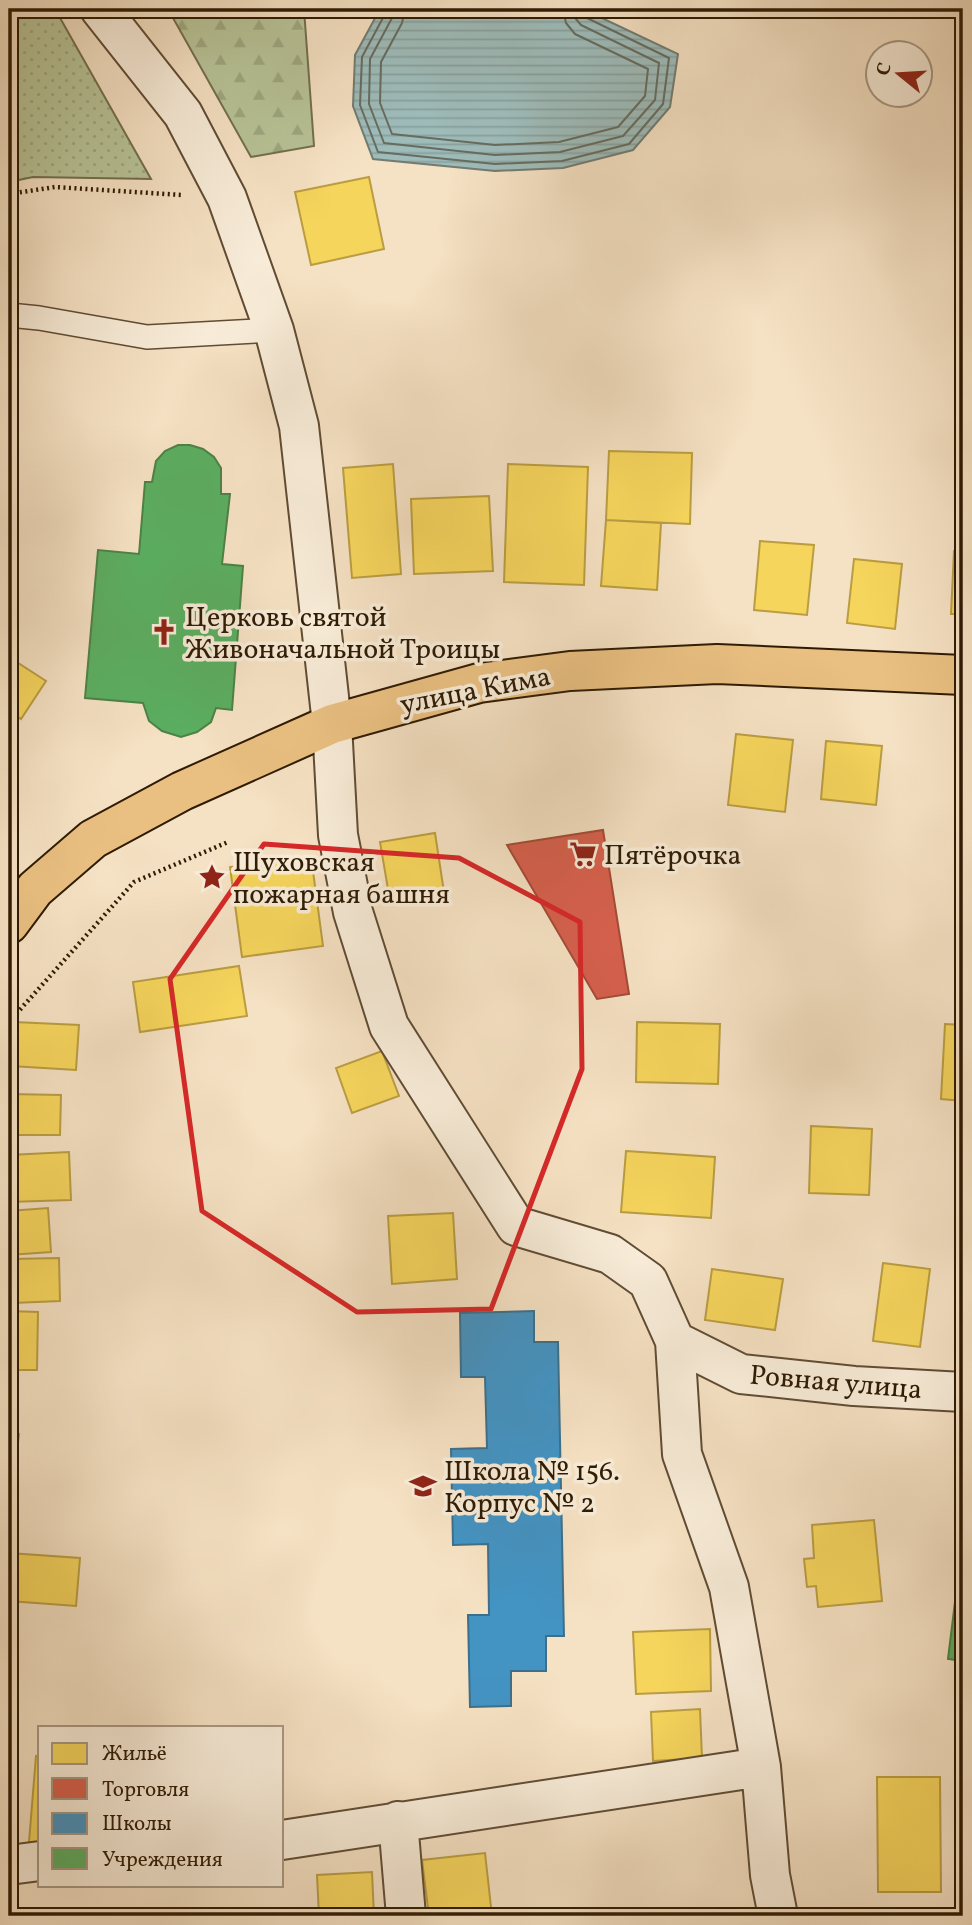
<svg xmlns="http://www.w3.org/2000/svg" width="972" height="1925" font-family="Vollkorn,serif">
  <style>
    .grass { fill: url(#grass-dots); stroke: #736f4e; stroke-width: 2 }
    .forest { fill: url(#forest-firs); stroke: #736f4e; stroke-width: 2 }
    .water { fill: url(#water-rules); stroke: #727c71; stroke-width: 2 }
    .homes { fill: #f6d55c; stroke: #ba9d42; stroke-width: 2 }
    .shops { fill: #d6604d; stroke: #a44b37; stroke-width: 2 }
    .schools { fill: #4393c3; stroke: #3d6f8a; stroke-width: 2 }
    .public { fill: #5aae61; stroke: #4d8245; stroke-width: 2 }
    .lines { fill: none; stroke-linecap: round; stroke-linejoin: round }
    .shore { stroke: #666c5f; stroke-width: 2 }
    .lane-casing { stroke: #604c34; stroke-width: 26 }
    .street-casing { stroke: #604c34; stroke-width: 42 }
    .primary-casing { stroke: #2f1b04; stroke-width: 42 }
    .path { stroke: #2f1b04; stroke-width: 4.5; stroke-dasharray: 2 3.5; stroke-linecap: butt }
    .lane { stroke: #f8ecd8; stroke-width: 23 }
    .street { stroke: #f8ecd8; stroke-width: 38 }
    .primary { stroke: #eac082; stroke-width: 38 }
    .marked { fill: none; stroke: #d62828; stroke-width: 5; stroke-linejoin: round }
    .labels { text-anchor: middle; stroke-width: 7; stroke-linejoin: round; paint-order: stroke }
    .poi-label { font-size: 28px; fill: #2f1b04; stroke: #f8ecd8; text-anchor: start }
    .street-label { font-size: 28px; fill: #2f1b04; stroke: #f8ecd8 }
  </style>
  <defs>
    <pattern id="grass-dots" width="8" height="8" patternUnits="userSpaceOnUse" patternTransform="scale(1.75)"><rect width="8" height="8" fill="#b7c397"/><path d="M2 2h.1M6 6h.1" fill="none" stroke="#9ea780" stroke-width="1.8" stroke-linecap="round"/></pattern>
    <pattern id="forest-firs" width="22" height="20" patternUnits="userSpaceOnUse" patternTransform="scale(1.75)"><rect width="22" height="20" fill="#b7c397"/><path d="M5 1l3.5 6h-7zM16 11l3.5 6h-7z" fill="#9ea780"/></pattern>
    <pattern id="water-rules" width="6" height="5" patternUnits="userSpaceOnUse" patternTransform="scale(1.75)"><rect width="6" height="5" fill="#9ebcba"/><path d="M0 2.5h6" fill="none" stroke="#88a19e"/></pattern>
  </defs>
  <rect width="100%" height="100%" fill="#f5e1c3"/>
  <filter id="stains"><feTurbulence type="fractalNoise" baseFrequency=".00286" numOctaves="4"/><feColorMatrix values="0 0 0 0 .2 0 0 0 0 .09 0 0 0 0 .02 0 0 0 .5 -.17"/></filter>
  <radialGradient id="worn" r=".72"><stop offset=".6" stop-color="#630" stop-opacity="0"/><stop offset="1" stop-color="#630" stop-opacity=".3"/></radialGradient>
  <path class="grass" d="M 9,9 L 55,9 L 151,179 L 33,177 L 9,182 Z"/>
  <path class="forest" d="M 168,9 L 304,9 L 314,146 L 251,157 Z"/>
  <path class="water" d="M 380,9 L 583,9 L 678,54 L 670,107 L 633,150 L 563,168 L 495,171 L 373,159 L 353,106 L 355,55 Z"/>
  <path class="homes" d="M 369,177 L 384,249 L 311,265 L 295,192 Z
    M 609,451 L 692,453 L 690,524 L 606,520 Z
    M 393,464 L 401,574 L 352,578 L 343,468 Z
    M 508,464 L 588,467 L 584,585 L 504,582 Z
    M 489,496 L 493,571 L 414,574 L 411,499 Z
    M 606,520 L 661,523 L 657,590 L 601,586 Z
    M 760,541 L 814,545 L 807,615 L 754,610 Z
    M 954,551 L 963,551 L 963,614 L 951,614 Z
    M 854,559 L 902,564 L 895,629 L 847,623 Z
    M 9,657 L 46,681 L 21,719 L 9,711 Z
    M 736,734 L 793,740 L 785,812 L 728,805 Z
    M 826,741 L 882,746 L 876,805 L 821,799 Z
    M 962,750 L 963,750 L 963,807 L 957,806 Z
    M 435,833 L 444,892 L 390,901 L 380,842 Z
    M 311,856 L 323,946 L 242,957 L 230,867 Z
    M 239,966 L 247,1016 L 140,1032 L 133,982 Z
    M 14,1022 L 79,1025 L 76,1070 L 11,1066 Z
    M 637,1022 L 720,1024 L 718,1084 L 636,1082 Z
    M 945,1024 L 963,1025 L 963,1101 L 941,1099 Z
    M 382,1051 L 399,1096 L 352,1113 L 336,1068 Z
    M 9,1094 L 61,1095 L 60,1135 L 9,1135 Z
    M 811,1126 L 872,1129 L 869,1195 L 809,1193 Z
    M 626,1151 L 715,1157 L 711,1218 L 621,1212 Z
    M 69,1152 L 71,1200 L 9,1202 L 9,1155 Z
    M 48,1208 L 51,1252 L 9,1255 L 9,1211 Z
    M 453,1213 L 457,1279 L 392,1284 L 388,1216 Z
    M 59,1258 L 60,1301 L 13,1303 L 11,1259 Z
    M 883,1263 L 930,1269 L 920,1347 L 873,1341 Z
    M 712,1269 L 783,1279 L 775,1330 L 705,1320 Z
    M 9,1311 L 38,1312 L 37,1370 L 9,1370 Z
    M 9,1433 L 19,1434 L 14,1478 L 9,1478 Z
    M 874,1520 L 882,1601 L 818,1607 L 816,1586 L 807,1587 L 804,1559 L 814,1558 L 812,1525 Z
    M 9,1553 L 80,1558 L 76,1606 L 9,1601 Z
    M 710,1629 L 711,1691 L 636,1694 L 633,1632 Z
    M 700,1709 L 702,1758 L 653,1761 L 651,1712 Z
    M 36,1756 L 40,1757 L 40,1842 L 29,1842 Z
    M 877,1777 L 940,1777 L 941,1892 L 878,1892 Z
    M 485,1853 L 492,1916 L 429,1916 L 422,1860 Z
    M 372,1872 L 374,1916 L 319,1916 L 317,1875 Z"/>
  <path class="shops" d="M 603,830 L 629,994 L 597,999 L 507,845 Z"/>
  <path class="schools" d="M 534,1311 L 534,1342 L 558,1342 L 564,1636 L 546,1636 L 546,1671 L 511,1671 L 511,1706 L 470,1707 L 468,1615 L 489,1615 L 488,1544 L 453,1545 L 451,1449 L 487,1448 L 485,1377 L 461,1377 L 460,1313 Z"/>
  <path class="public" d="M 178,445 L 190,445 L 203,449 L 214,457 L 221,468 L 221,494 L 230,494 L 222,564 L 243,566 L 232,710 L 216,708 L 211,722 L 197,732 L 181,737 L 162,731 L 149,721 L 143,703 L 85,698 L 98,550 L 139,554 L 145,482 L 152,482 L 156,461 L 165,451 Z
    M 963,1537 L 963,1661 L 948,1659 Z"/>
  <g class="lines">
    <path class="shore" d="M 385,9 L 385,14 L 362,57 L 360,105 L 378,152 L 495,164 L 562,161 L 629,144 L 663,104 L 669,58 L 587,18 L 583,9
      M 394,9 L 392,18 L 370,59 L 369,104 L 384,143 L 495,155 L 560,152 L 623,136 L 655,100 L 659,63 L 581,25 L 576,19 L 574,9
      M 405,9 L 402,23 L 381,62 L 380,103 L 392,134 L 495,145 L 559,142 L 618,127 L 645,96 L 648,69 L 575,34 L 566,23 L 563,9"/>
    <defs>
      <path id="lane" d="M 9,315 L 39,318 L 147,337 L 274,330"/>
      <path id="street" d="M 100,9 L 183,114 L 227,198 L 274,330 L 299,426 L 332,724 L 338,835 L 353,912 L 389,1026 L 516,1226 L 610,1254 L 648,1281 L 675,1341 L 682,1454 L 729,1587 L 761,1767 L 770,1875 L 778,1916
        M 675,1341 L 741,1374 L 854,1386 L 963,1392
        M 398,1821 L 406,1916
        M 282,1840 L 761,1767
        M 9,1865 L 40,1861"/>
      <path id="primary" d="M 9,924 L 35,889 L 93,839 L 182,791 L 332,724 L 479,683 L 570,671 L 717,664 L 963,675"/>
    </defs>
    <use href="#lane" class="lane-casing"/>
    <use href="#street" class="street-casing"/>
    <use href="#primary" class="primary-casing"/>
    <path class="path" d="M 9,194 L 55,187 L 182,195
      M 9,1022 L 134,882 L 228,842"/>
    <use href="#lane" class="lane"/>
    <use href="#street" class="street"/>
    <use href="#primary" class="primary"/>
  </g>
  <path class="marked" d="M 264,844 L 459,858 L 580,922 L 582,1069 L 491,1309 L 357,1312 L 202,1211 L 170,979 Z"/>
  <defs>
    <symbol id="church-bare" viewBox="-9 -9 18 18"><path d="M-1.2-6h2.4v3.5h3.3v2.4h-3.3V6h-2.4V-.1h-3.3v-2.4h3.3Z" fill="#8f2418" stroke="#f8ecd8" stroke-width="2.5" paint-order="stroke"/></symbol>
    <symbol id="supermarket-bare" viewBox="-9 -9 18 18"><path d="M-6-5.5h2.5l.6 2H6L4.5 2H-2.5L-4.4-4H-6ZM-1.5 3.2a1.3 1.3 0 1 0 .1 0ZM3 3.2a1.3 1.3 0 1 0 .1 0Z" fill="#8f2418" stroke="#f8ecd8" stroke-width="2.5" paint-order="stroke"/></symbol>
    <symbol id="sight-bare" viewBox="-9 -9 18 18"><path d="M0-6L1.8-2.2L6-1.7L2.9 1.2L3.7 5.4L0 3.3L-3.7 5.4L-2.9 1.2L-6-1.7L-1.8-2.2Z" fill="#8f2418" stroke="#f8ecd8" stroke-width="2.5" paint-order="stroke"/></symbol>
    <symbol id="school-bare" viewBox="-9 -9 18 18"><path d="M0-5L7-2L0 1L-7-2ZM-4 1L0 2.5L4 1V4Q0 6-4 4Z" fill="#8f2418" stroke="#f8ecd8" stroke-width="2.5" paint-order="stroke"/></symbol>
  </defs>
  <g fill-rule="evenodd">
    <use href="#church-bare" x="145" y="613" width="38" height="38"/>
    <use href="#supermarket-bare" x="564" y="835" width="38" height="38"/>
    <use href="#sight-bare" x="193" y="858" width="38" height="38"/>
    <use href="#school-bare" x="404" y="1467" width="38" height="38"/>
  </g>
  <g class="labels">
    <g class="poi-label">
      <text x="185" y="626">Церковь святой<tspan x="185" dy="32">Живоначальной Троицы</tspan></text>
      <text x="604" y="864">Пятёрочка</text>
      <text x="233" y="871">Шуховская<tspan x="233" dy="32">пожарная башня</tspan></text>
      <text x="444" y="1480">Школа № 156.<tspan x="444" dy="32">Корпус № 2</tspan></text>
    </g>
    <g class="street-label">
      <text transform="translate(475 689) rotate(-11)" y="10">улица Кима</text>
      <text transform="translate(836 1381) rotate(5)" y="10">Ровная улица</text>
    </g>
  </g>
  <rect width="972" height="1925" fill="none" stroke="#f5e1c3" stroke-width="35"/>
  <rect x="10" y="10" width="951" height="1904" fill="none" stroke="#2f1b04" stroke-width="3.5"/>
  <rect x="18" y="18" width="937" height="1890" fill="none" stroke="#2f1b04" stroke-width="2"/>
  <rect x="38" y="1726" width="245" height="161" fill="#f8ecd8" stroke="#a89883" stroke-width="2"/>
  <rect x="52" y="1743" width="35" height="21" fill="#f6d55c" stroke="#a89883" stroke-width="2"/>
  <text x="102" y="1760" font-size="21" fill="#2f1b04">Жильё</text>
  <rect x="52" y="1778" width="35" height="21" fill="#d6604d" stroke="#a89883" stroke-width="2"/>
  <text x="102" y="1796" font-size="21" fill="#2f1b04">Торговля</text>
  <rect x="52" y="1813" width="35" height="21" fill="#4393c3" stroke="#a89883" stroke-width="2"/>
  <text x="102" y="1830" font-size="21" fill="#2f1b04">Школы</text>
  <rect x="52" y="1848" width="35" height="21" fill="#5aae61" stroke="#a89883" stroke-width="2"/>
  <text x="102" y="1866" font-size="21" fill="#2f1b04">Учреждения</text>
  <g transform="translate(899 74) rotate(288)"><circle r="33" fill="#f8ecd8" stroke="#a89883" stroke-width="2"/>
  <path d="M0-5L12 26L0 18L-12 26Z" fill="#8f2418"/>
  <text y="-10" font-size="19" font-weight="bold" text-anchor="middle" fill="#2f1b04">С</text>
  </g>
  <rect width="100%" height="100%" filter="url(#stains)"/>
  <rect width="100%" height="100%" fill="url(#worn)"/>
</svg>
